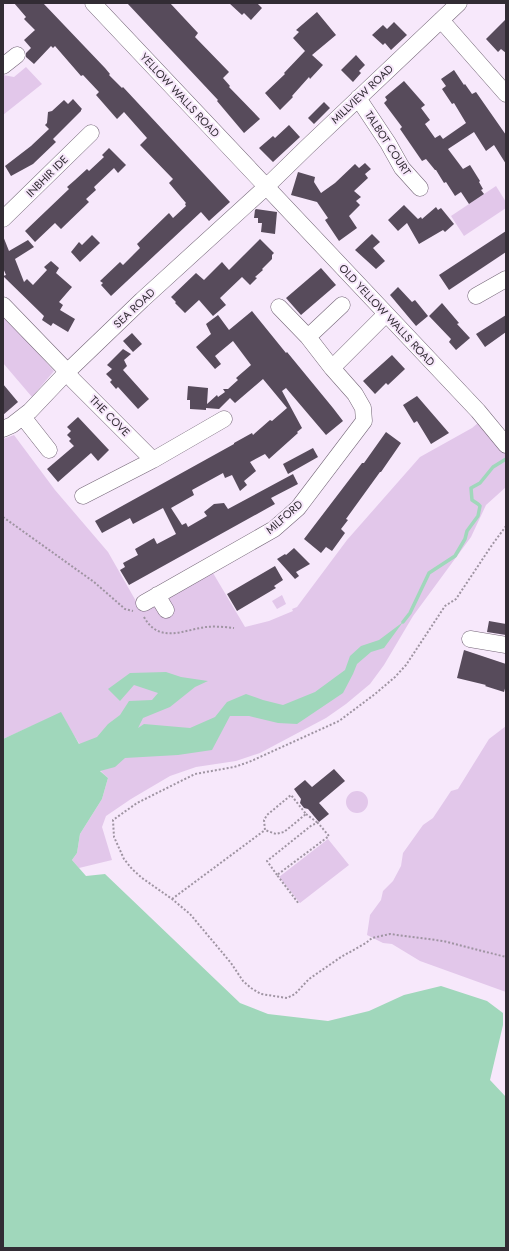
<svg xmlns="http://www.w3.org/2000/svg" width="509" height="1251" font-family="Jost,sans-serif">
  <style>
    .green { fill: #e2c7ea }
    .water { fill: #a0d7bb }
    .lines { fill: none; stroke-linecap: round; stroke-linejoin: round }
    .stream { stroke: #a0d7bb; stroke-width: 3.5 }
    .building { fill: #574b5b }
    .minor-casing { stroke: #736576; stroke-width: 17 }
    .path { stroke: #9f94a2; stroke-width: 2; stroke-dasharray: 2 2; stroke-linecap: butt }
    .minor { stroke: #fff; stroke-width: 16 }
    .labels { text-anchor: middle; stroke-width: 4; stroke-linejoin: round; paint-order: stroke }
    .street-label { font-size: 11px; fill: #322c34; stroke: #f7e8fb }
  </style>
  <rect width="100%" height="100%" fill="#f7e8fb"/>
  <path class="green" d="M 26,67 L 42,84 L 3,115 L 3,75 L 14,77 Z
    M 496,186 L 506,202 L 506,208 L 464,236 L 451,216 Z
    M 3,315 L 54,371 L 32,397 L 3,363 Z
    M 484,418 L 506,445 L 506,487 L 486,505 L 471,537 L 413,616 L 384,665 L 370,684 L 346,704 L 326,718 L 260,753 L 236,761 L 196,767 L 170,776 L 131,799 L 106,816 L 102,827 L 112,860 L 79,868 L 72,860 L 77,853 L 80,834 L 102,799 L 108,778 C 88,760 74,736 61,713 L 3,739 L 3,439 L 14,435 L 55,490 L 108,552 L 141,610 L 213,573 L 245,627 L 269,621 L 293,611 L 292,609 L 297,607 L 347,540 L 420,457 L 472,428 Z
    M 282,595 L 286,604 L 277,609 L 272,601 Z
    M 506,726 L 506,992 L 420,961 L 392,944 L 383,943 L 367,935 L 370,915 L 381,900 L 383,891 L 393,881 L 401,866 L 403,853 L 423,825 L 433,818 L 451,791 L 458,789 L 489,739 Z
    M346 802a11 11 0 1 1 22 0a11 11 0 1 1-22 0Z
    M 328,839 L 349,865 L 300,903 L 279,877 Z"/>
  <path class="water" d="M 403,622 L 384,648 L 371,652 L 357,664 L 353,674 L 343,693 L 297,724 L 278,723 L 249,716 L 230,716 L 212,750 L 178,755 L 125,758 L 115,767 L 100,771 L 108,778 L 102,799 L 80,834 L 77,853 L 72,860 L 86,876 L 105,874 L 240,1003 L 268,1014 L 328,1021 L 369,1011 L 404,995 L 441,986 L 487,1001 L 503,1013 L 503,1025 L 490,1080 L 506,1097 L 506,1248 L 3,1248 L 3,739 L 61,712 L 79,744 L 97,737 L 108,724 L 120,715 L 129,701 L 152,700 L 158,693 L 134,685 L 120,701 L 108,689 L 130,673 L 166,672 L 181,677 L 208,681 L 195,687 L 170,707 L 143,718 L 138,728 L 144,724 L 190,728 L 215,717 L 227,702 L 246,694 L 263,700 L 283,705 L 315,692 L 345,670 L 350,656 L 361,646 L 379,640 Z"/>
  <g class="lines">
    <path class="stream" d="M 403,622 L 410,613 L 429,573 L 455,556 L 465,539 L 467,531 L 478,516 L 480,506 L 478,504 L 472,500 L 471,488 L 480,483 L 493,467 L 506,459"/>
  </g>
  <path class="building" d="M 14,3 L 43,3 L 105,68 L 110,74 L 109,75 L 122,88 L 123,87 L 230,202 L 209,221 L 201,212 L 111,296 L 101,285 L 103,283 L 100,281 L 120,262 L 123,265 L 140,248 L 137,244 L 169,213 L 173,218 L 186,206 L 185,204 L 186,203 L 169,183 L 173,179 L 140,145 L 147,138 L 124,112 L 117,119 L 96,95 L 99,92 L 83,75 L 81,76 L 55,46 L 53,48 L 51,46 L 34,64 L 26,57 L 26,53 L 31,48 L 24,40 L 35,30 L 24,19 L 26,17 Z
    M 127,3 L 170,3 L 198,33 L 195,37 L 229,72 L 223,78 L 230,86 L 229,87 L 260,119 L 244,133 L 217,101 L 218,100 Z
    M 229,3 L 257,3 L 262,8 L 251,20 L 244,13 L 242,15 Z
    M 317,12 L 336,35 L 312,55 L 323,65 L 310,79 L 309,77 L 292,96 L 293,97 L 280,110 L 265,93 L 285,74 L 284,73 L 305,51 L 293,38 L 299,32 L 296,30 Z
    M 506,19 L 506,53 L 501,49 L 498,52 L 486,39 Z
    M 394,22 L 407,35 L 391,50 L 385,43 L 383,45 L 372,35 L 383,25 L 387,29 Z
    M 356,55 L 365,65 L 359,71 L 361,73 L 353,82 L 341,70 Z
    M 454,70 L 464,85 L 465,84 L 472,94 L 476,92 L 506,135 L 506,164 L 494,145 L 486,151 L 474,132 L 448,149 L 463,169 L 470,165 L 480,181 L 479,182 L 483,189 L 481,190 L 484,194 L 469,204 L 461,192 L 455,196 L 446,182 L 444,183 L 436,170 L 435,170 L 426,159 L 422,161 L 400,129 L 402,127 L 384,103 L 387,100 L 385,97 L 404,81 L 425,105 L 421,108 L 430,120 L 425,124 L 435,138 L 440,135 L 443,139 L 466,123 L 454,103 L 452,104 L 442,89 L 446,86 L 441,79 Z
    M 73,99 L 82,109 L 81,110 L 81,111 L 53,139 L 56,142 L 33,164 L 11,176 L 5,166 L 31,146 L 49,129 L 45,125 L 47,123 L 48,112 L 52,111 L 64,100 L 68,104 Z
    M 324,102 L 330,108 L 314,124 L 308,118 Z
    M 289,125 L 300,137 L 273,162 L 259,148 L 273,136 L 275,138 Z
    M 109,148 L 126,165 L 118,173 L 114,168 L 94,187 L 96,190 L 86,199 L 89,202 L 61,229 L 55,223 L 35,242 L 25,231 L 69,189 L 67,187 L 75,180 L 87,169 L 89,171 L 104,157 L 102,155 Z
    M 365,163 L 371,169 L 365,174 L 368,178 L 354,191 L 361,197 L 356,201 L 360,205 L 349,216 L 357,228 L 339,241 L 325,220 L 328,218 L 317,202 L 291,195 L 298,172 L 315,177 L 314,182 L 321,193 L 335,183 L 355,164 L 359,168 Z
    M 404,205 L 418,219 L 421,217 L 422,219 L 436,207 L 438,210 L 441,208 L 454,224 L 445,232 L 443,230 L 419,244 L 407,223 L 398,231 L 388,220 Z
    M 256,209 L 277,212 L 275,234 L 261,232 L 262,223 L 258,223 L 258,218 L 254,218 L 255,210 Z
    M 506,231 L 506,252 L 449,290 L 439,275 Z
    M 372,234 L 380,242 L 373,248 L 385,261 L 376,269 L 355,250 Z
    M 92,235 L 100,243 L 80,262 L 71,252 L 79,242 L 82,245 Z
    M 3,236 L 9,251 L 28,240 L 34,247 L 15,259 L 24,282 L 27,279 L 33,285 L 47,270 L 44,267 L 51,261 L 59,268 L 56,273 L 72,287 L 59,302 L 63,305 L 60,310 L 75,319 L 68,332 L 53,323 L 51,326 L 42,320 L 44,316 L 3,276 L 6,275 L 3,268 Z
    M 260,239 L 274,253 L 272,255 L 272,259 L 262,269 L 263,270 L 255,277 L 257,278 L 250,285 L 242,277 L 220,298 L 226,305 L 213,316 L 199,300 L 185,313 L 175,303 L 176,302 L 171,297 L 196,273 L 204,280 L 222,262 L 229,270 Z
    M 321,268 L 336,285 L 301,315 L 286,298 Z
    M 398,287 L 412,302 L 415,300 L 428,316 L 416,326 L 390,295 Z
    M 442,303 L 459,323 L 457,324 L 470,338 L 456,350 L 449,342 L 451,339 L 429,316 Z
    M 252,311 L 286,353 L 287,352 L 333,408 L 343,421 L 326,435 L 286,388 L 282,391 L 302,428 L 297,432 L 298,433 L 269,459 L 265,454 L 250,462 L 256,471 L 244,481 L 247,485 L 240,491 L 232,475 L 225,478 L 223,473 L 192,490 L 194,495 L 171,508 L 182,525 L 186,523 L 188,527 L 207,516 L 204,512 L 214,504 L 224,503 L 228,509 L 293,474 L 298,484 L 271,498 L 275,504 L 129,585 L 120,570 L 125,567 L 123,563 L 138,555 L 135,549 L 154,538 L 157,544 L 176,534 L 163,508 L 133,524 L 130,518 L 102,533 L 95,521 L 234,444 L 234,443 L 252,433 L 253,435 L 270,420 L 272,421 L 287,408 L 263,379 L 235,403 L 230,398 L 219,409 L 206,408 L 206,410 L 190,409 L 190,400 L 187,400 L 188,386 L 208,388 L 207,404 L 217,395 L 218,397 L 225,392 L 223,389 L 228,389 L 238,380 L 236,378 L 251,365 L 233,341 L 215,356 L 221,364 L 215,369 L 196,347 L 211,334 L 206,324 L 218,315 L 229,330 Z
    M 506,315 L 506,332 L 485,347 L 476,334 Z
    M 132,333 L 142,344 L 133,352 L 123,341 Z
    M 123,349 L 131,354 L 124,360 L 127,366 L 123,370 L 149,399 L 138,409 L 118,387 L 116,389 L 110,382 L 112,380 L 106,374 L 112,369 L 107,365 Z
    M 392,355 L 405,369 L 388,385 L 386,383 L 375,394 L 363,381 Z
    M 3,384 L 18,402 L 3,415 Z
    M 417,396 L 449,433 L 431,444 L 417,421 L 414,423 L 403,405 Z
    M 78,417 L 109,450 L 98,461 L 91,453 L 58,482 L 47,469 L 74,446 L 69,441 L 71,439 L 67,435 L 71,431 L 67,427 Z
    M 386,432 L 401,443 L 381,472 L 380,472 L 346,519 L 348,520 L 341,529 L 345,533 L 332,551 L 326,547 L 321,553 L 304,539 L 362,463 L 364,463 Z
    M 313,448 L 318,457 L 288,474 L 283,464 Z
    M 294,548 L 310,564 L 296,572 L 299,576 L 295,579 L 277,559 L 285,554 L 286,555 Z
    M 275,566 L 283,580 L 274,586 L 276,588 L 237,611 L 227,594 Z
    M 489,621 L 506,624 L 506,635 L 487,632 Z
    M 464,650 L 506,664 L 506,685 L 504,692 L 485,686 L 486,685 L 457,678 Z
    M 334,769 L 345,781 L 319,803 L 329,814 L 319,822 L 308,809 L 304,808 L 300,803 L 301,799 L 294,789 L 305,780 L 312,787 Z"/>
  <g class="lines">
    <defs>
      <path id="minor" d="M 93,3 L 478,411 L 506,445
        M 441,20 L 506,94
        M 3,66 L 17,55
        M 358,98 L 388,143 L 402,168 L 420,188
        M 3,219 L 91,133
        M 476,296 L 506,279
        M 3,305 L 61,365 L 73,380 L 153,460
        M 308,337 L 342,305
        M 332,368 L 386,314
        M 23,417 L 49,450
        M 3,429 L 12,425 L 30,411 L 67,372 L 142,300 L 266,187 L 307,147 L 459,3
        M 83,496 L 153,460 L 224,419
        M 157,595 L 166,610
        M 144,603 L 274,529 L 298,508 L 364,421 L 363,408 L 355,394 L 332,368 L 308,337 L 279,307
        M 470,639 L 506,645"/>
    </defs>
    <use href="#minor" class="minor-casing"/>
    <path class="path" d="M 3,517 L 94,582 L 125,609 L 133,611
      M 506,526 L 492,545 L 456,599 L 445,606 L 406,665 L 395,677 L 375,694 L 339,721 L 249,762 L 234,767 L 195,774 L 137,803 L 113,820 L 114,837 L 124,859 L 132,869 L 142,878 L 172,899 L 190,914 L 231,963 L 243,981 L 251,988 L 261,994 L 287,998 L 295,994 L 309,979 L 341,957 L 366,943 L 372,938 L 390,934 L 443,941 L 506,957
      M 144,617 C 159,644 183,630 206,627 C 215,626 225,627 234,628
      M 306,814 L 318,823
      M 277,875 L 267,861 L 312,825 L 318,823 L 329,836 L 277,875 L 299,904
      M 172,899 L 265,830 L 264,820 L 267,815 L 291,795 L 306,814 L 284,832 L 276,834 L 265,830"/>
    <use href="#minor" class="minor"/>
  </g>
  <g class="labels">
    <g class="street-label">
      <text transform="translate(362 94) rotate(-43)" y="4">MILLVIEW ROAD</text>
      <text transform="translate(180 95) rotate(47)" y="4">YELLOW WALLS ROAD</text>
      <text transform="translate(388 143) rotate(57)" y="4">TALBOT COURT</text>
      <text transform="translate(47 176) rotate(-45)" y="4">INBHIR IDE</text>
      <text transform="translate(134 308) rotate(-43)" y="4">SEA ROAD</text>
      <text transform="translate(387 315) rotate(47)" y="4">OLD YELLOW WALLS ROAD</text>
      <text transform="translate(110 416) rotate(45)" y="4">THE COVE</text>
      <text transform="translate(284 517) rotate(-41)" y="4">MILFORD</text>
    </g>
  </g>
  <rect width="509" height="1251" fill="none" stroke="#322c34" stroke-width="8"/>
</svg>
